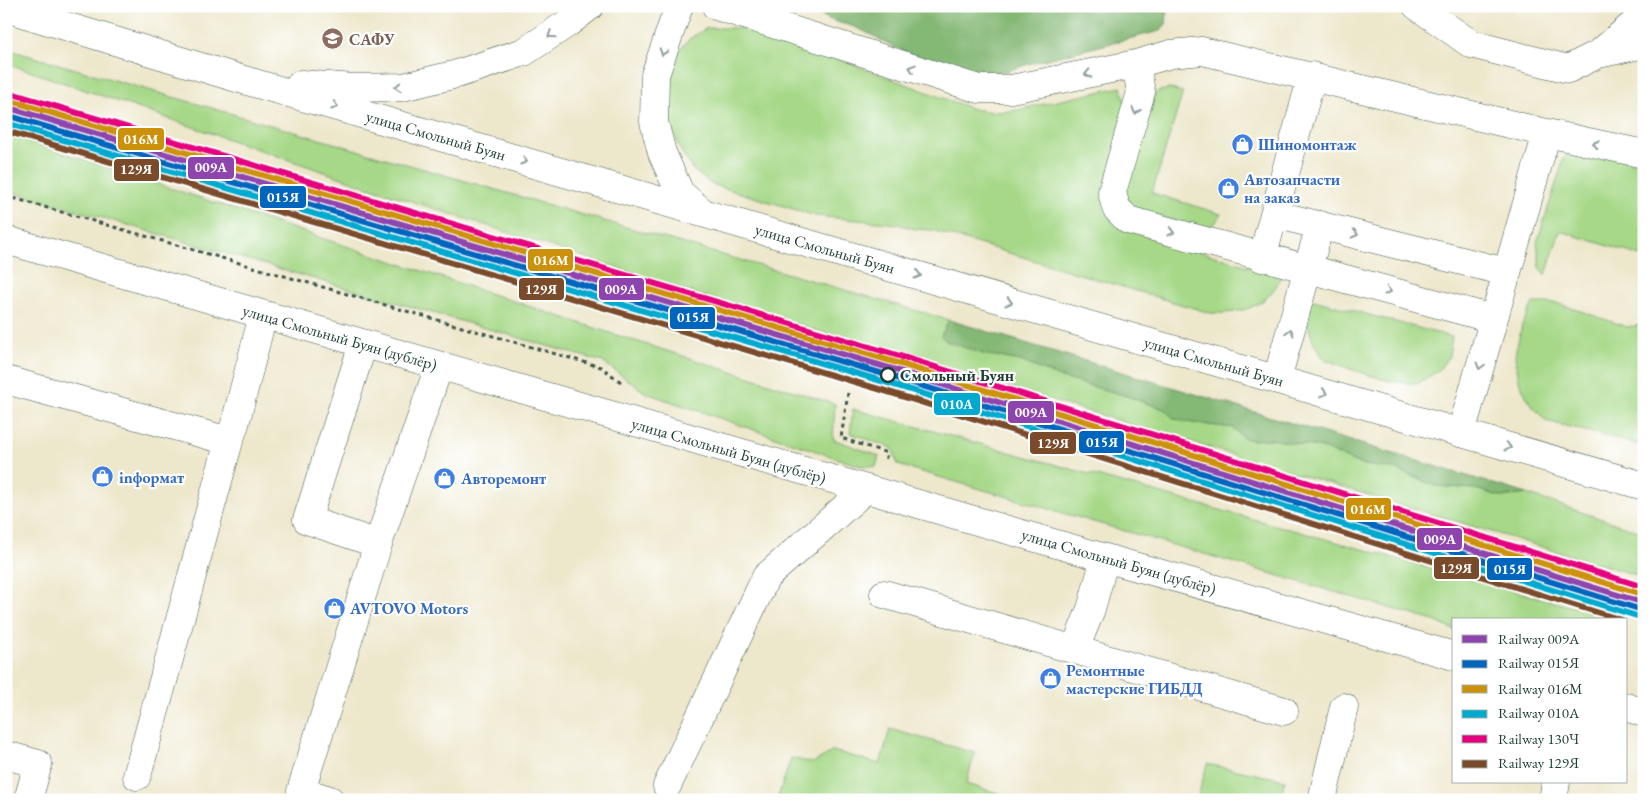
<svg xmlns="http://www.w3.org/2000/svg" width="1650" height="806" font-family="'EB Garamond',serif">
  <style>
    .green { fill: #a6d887; stroke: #628a5e }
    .forest { fill: #84b874; stroke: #527a54 }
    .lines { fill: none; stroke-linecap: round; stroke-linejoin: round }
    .minor-casing { stroke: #3e564b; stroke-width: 29 }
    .major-casing { stroke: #3e564b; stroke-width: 29 }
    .path { stroke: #3e564b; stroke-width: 3; stroke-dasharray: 4 4; stroke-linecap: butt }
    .minor { stroke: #fff; stroke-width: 28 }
    .major { stroke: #fff; stroke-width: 28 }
    .rail-1-casing { stroke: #fff; stroke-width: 10 }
    .rail-2-casing { stroke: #fff; stroke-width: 10 }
    .rail-3-casing { stroke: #fff; stroke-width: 10 }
    .rail-4-casing { stroke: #fff; stroke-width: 10 }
    .rail-5-casing { stroke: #fff; stroke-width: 10 }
    .rail-6-casing { stroke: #fff; stroke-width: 10 }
    .rail-1 { stroke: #8e44ad; stroke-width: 6 }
    .rail-2 { stroke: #0065bd; stroke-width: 6 }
    .rail-3 { stroke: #cc910a; stroke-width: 6 }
    .rail-4 { stroke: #00a9ce; stroke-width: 6 }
    .rail-5 { stroke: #e5007d; stroke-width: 6 }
    .rail-6 { stroke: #7a4b2a; stroke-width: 6 }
    .oneway { stroke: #8f9e9a }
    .stop-dot { fill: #fff; stroke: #1f3d34; stroke-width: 2.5 }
    .labels { text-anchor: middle; stroke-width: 4.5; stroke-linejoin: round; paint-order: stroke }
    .education-label { font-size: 16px; font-weight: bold; fill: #785e54; stroke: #fff; text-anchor: start }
    .street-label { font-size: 16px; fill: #1f3d34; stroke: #fff }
    .shop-label { font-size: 16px; font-weight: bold; fill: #366cbe; stroke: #fff; text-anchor: start }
    .stop-label { font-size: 16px; font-weight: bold; fill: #1f3d34; stroke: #fff; text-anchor: start }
    .line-badge { stroke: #fff; stroke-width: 2 }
    .badge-label { font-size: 14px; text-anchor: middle; font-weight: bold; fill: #fff }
  </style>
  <rect width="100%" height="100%" fill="#fff"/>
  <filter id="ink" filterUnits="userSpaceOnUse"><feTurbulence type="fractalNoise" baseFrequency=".02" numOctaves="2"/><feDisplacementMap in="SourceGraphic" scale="10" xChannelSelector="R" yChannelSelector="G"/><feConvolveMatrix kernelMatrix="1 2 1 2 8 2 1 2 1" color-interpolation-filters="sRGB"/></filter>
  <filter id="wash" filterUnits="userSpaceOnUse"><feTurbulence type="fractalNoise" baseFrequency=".0096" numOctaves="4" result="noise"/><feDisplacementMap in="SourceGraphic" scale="20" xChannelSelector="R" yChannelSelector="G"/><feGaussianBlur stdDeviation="1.12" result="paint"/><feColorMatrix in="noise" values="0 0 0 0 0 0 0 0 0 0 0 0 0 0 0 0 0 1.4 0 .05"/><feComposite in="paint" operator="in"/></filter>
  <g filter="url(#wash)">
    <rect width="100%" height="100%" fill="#ede7cb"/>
    <path class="green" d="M 707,28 L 754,28 L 973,109 L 993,112 L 1012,111 L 1121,87 L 1126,103 L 1106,188 L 1126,229 L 1281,276 C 1270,306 1240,315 1210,313 L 932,230 L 915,229 L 898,224 L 816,216 L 711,184 L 692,169 L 680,149 L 671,127 L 665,102 L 668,77 L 672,59 L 689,39 Z
      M 6,49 L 949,320 L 941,336 L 983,354 L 1021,361 L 1062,378 L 1124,395 L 1164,409 L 1173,418 L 1186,422 L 1233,428 L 1243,437 L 1251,440 L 1271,439 L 1323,448 L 1360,464 L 1398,470 L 1435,486 L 1476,489 L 1502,497 L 1527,494 L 1644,533 L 1644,568 L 1636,575 L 735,306 L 374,189 L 6,63 Z
      M 1170,89 L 1183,92 L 1152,193 L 1221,214 L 1214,225 L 1201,229 L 1133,208 L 1126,197 L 1125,184 L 1151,97 L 1159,91 Z
      M 6,134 L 610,333 L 835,404 L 833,439 L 879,456 L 876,467 L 857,465 L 646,393 L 603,362 L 6,190 Z
      M 1579,147 L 1644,165 L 1644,257 L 1560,231 L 1546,275 L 1540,267 L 1537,243 L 1564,158 Z
      M 1310,299 L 1452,337 L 1449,356 L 1438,371 L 1417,384 L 1389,381 L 1353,370 L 1324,359 L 1314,344 L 1302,306 Z
      M 1533,303 L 1557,303 L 1627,327 L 1640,325 L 1644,317 L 1644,347 L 1639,361 L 1644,367 L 1644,446 L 1546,421 L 1529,402 L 1519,381 L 1515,355 L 1522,325 Z
      M 853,409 L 1620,620 L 1454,620 L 1454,630 L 1434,621 L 898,465 L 892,448 L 850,433 Z
      M 890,729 L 975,753 L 966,784 L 1022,800 L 777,800 L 791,758 L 813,763 L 833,751 L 880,764 Z
      M 1207,764 L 1285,780 L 1279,800 L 1197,800 Z"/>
    <path class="forest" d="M 807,6 L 1165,6 L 1167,14 L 1166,24 L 1160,31 L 1035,62 L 1007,71 L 980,73 L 970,67 C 939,75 888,42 859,29 C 851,25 842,24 834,21 C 824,18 816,11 807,6 Z
      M 949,320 L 1527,494 L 1502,497 L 1476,489 L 1435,486 L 1398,470 L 1360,464 L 1323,448 L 1271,439 L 1251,440 L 1243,437 L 1233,428 L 1186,422 L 1173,418 L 1164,409 L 1124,395 L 1062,378 L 1021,361 L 983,354 L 946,341 L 941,336 Z"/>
  </g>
  <g filter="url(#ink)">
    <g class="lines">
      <defs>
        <path id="minor" d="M 716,6 L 979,89 L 1011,89 L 1136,64 L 1171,54 L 1202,51 L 1547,133 L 1644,154
          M 1417,6 L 1471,44 L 1568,69 L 1598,54 L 1644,44
          M 1601,52 L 1644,15
          M 1136,64 L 1141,92 L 1112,192 L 1116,208 L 1128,220 L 1493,319
          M 1274,214 L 1506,272
          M 6,240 L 1105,558 L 1454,656
          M 1262,258 L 1312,76
          M 363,344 L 307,520 L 378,544
          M 1277,379 L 1320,225
          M 6,380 L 229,441
          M 1461,433 L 1547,133
          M 884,594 L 1284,711
          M 1075,649 L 1091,609 L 1105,558
          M 1626,707 L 1644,713
          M 6,755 L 38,764 L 28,800
          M 137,776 L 229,441 L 235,424 L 263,315
          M 667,786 L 766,577 L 866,489
          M 330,800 L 301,791 L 378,544 L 439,366
          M 1322,800 L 1344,707
          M 1553,800 L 1556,782"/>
        <path id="major" d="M 679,6 L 655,75 L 654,122 L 662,153 L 680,193 L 701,211
          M 6,8 L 237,78 L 1644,486
          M 301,84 L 354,88 L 403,87 L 457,74 L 524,52 L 568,23 L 590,6"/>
      </defs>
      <use href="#minor" class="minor-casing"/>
      <use href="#major" class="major-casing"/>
      <path class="path" d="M 6,196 L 601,367 L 621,382
        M 848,393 L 841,438 L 887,453 L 885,461
        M 1638,588 L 1644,581"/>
      <use href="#minor" class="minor"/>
      <use href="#major" class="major"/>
      <defs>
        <path id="rail-1" d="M 6,107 L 889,368 L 1644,603"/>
        <path id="rail-2" d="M 6,115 L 887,375 L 1642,610"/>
        <path id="rail-3" d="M 8,100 L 891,361 L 1644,595"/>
        <path id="rail-4" d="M 6,123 L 885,382 L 1640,617"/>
        <path id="rail-5" d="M 10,93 L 893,354 L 1644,587"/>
        <path id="rail-6" d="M 6,131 L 882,390 L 1622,620"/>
      </defs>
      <use href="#rail-1" class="rail-1-casing"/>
      <use href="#rail-2" class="rail-2-casing"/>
      <use href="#rail-3" class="rail-3-casing"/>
      <use href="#rail-4" class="rail-4-casing"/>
      <use href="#rail-5" class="rail-5-casing"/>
      <use href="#rail-6" class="rail-6-casing"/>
      <use href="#rail-1" class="rail-1"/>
      <use href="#rail-2" class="rail-2"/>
      <use href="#rail-3" class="rail-3"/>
      <use href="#rail-4" class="rail-4"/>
      <use href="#rail-5" class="rail-5"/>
      <use href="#rail-6" class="rail-6"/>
    </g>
    <defs><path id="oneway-chevron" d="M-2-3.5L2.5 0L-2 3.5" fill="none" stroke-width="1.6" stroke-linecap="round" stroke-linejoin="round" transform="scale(1.25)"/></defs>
    <g class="oneway">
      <use href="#oneway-chevron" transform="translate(551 35) rotate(147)"/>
      <use href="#oneway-chevron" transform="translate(663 52) rotate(109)"/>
      <use href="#oneway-chevron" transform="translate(912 68) rotate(-162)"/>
      <use href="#oneway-chevron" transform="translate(1088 74) rotate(168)"/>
      <use href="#oneway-chevron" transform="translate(398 87) rotate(176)"/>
      <use href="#oneway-chevron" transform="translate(335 106) rotate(16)"/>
      <use href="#oneway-chevron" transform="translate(1136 111) rotate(106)"/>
      <use href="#oneway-chevron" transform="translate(1596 144) rotate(-168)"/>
      <use href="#oneway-chevron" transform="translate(524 161) rotate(16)"/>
      <use href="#oneway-chevron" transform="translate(1171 232) rotate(16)"/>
      <use href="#oneway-chevron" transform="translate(1355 234) rotate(14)"/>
      <use href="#oneway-chevron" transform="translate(918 275) rotate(16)"/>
      <use href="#oneway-chevron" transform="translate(1388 291) rotate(15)"/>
      <use href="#oneway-chevron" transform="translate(1009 302) rotate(16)"/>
      <use href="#oneway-chevron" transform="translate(1290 332) rotate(-74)"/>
      <use href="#oneway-chevron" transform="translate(1480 366) rotate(105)"/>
      <use href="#oneway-chevron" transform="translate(1324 393) rotate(16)"/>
      <use href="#oneway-chevron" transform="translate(1508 447) rotate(16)"/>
    </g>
  </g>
  <defs>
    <symbol id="university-disc" viewBox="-11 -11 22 22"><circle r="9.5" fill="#8d6e63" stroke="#fff"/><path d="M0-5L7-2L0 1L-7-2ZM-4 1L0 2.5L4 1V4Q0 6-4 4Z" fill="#fff"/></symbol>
    <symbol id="shop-disc" viewBox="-11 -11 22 22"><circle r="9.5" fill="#3f7fe0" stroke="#fff"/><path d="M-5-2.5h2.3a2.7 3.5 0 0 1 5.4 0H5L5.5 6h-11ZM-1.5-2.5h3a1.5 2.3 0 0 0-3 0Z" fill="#fff"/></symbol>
  </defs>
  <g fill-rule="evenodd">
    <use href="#university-disc" x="320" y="26" width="25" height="25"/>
    <use href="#shop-disc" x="1230" y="132" width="25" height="25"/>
    <use href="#shop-disc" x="1216" y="176" width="25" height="25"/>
    <use href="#shop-disc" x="90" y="464" width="25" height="25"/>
    <use href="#shop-disc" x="432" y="466" width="25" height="25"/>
    <use href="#shop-disc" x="322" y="596" width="25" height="25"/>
    <use href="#shop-disc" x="1038" y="666" width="25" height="25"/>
  </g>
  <circle class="stop-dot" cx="888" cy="375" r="7"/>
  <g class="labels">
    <g class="education-label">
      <text x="349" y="45">САФУ</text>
    </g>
    <g class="street-label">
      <text transform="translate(436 135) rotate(16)" y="6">улица Смольный Буян</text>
      <text transform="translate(825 248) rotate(16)" y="6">улица Смольный Буян</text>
      <text transform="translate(340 337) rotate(16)" y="6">улица Смольный Буян (дублёр)</text>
      <text transform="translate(1214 361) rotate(16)" y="6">улица Смольный Буян</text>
      <text transform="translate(729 450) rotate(16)" y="6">улица Смольный Буян (дублёр)</text>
      <text transform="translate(1119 561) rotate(16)" y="6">улица Смольный Буян (дублёр)</text>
    </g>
    <g class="shop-label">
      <text x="1258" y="150">Шиномонтаж</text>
      <text x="1244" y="185">Автозапчасти<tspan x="1244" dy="18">на заказ</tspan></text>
      <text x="119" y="483">inформат</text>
      <text x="461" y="484">Авторемонт</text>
      <text x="350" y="614">AVTOVO Motors</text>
      <text x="1066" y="676">Ремонтные<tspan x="1066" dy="18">мастерские ГИБДД</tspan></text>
    </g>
    <g class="stop-label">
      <text x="900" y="381">Смольный Буян</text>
    </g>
  </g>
  <g class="line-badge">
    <rect x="117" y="127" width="48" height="24" rx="5" fill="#cc910a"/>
    <rect x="187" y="156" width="48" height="24" rx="5" fill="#8e44ad"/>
    <rect x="113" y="158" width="47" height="24" rx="5" fill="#7a4b2a"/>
    <rect x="259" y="185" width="48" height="24" rx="5" fill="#0065bd"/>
    <rect x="527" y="248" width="47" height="24" rx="5" fill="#cc910a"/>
    <rect x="598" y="277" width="47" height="24" rx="5" fill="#8e44ad"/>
    <rect x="518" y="277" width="47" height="24" rx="5" fill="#7a4b2a"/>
    <rect x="669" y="306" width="47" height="24" rx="5" fill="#0065bd"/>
    <rect x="933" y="392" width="48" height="24" rx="5" fill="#00a9ce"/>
    <rect x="1007" y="400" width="48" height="24" rx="5" fill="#8e44ad"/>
    <rect x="1078" y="430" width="47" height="24" rx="5" fill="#0065bd"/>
    <rect x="1029" y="431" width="48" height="24" rx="5" fill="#7a4b2a"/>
    <rect x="1345" y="497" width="47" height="24" rx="5" fill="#cc910a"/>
    <rect x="1416" y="527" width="47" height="24" rx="5" fill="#8e44ad"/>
    <rect x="1433" y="556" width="47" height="24" rx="5" fill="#7a4b2a"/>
    <rect x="1486" y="557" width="47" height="24" rx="5" fill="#0065bd"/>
  </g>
  <g class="badge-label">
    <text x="141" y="144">016М</text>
    <text x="211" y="172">009А</text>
    <text x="136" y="174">129Я</text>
    <text x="283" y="202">015Я</text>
    <text x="551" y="265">016М</text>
    <text x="621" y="294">009А</text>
    <text x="541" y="294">129Я</text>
    <text x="693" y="322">015Я</text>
    <text x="957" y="409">010А</text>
    <text x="1031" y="417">009А</text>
    <text x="1102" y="447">015Я</text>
    <text x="1053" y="448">129Я</text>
    <text x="1368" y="514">016М</text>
    <text x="1440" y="544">009А</text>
    <text x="1456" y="573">129Я</text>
    <text x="1510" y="574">015Я</text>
  </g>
  <rect width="1650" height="806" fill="none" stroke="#fff" stroke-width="25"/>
  <rect x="1452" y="618" width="175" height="165" fill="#ffffff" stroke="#a5b1ae"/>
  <rect x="1462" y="635" width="25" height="8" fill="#8e44ad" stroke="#a5b1ae"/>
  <text x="1498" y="644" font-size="15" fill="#1f3d34">Railway 009А</text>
  <rect x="1462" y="660" width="25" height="8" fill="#0065bd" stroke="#a5b1ae"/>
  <text x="1498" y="668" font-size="15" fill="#1f3d34">Railway 015Я</text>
  <rect x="1462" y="685" width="25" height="8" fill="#cc910a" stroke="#a5b1ae"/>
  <text x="1498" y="694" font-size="15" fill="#1f3d34">Railway 016М</text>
  <rect x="1462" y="710" width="25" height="8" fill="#00a9ce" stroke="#a5b1ae"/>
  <text x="1498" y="718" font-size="15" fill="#1f3d34">Railway 010А</text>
  <rect x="1462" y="735" width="25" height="8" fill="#e5007d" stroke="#a5b1ae"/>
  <text x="1498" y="744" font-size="15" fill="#1f3d34">Railway 130Ч</text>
  <rect x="1462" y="760" width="25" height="8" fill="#7a4b2a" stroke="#a5b1ae"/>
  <text x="1498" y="768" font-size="15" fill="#1f3d34">Railway 129Я</text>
</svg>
